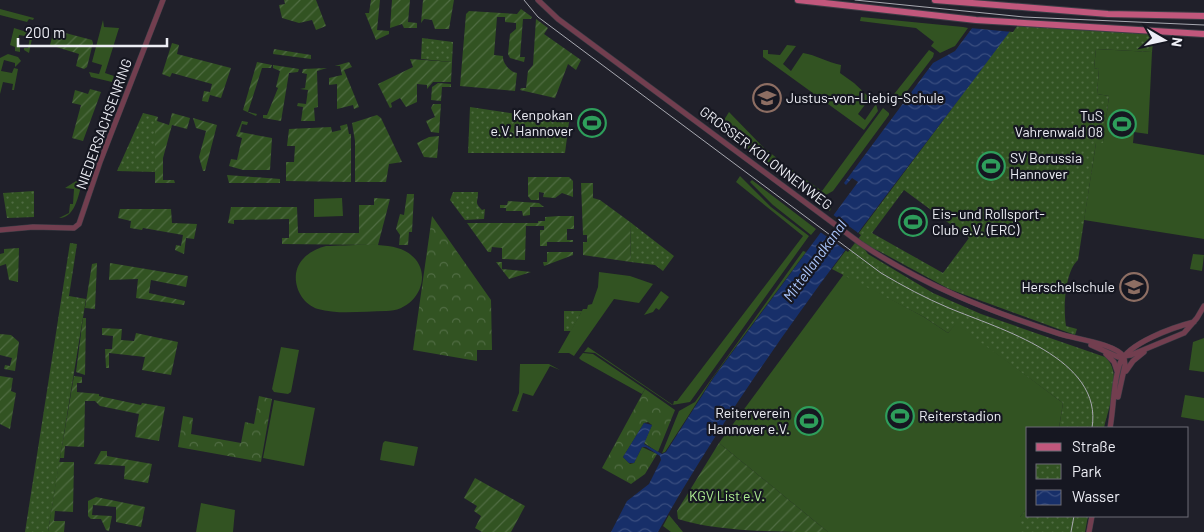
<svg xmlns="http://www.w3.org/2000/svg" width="1204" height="532" font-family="Barlow,sans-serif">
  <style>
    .grass { fill: #325322 }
    .forest { fill: url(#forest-crowns) }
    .park { fill: url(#park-dots); fill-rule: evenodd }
    .garden { fill: url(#garden-furrows) }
    .water { fill: url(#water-waves) }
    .pier { fill: #20202a }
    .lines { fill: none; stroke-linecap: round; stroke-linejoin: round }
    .minor-casing { stroke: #3d3d46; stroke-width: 6 }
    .major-casing { stroke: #3d3d46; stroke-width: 8 }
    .minor { stroke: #723e4f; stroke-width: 5 }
    .major { stroke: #c1577c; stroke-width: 6 }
    .tram { stroke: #a8a9b1; stroke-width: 1 }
    .labels { text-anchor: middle; stroke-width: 4.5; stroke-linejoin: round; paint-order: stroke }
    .poi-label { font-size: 14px; fill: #edeef5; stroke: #161721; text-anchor: start }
    .street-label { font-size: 14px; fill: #edeef5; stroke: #161721 }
    .park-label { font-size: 14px; fill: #aeee92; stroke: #161721 }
    .water-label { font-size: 15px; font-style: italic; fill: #a9c4fa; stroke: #161721 }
  </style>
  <defs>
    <pattern id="forest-crowns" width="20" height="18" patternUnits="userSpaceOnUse" patternTransform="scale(1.25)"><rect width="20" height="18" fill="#325322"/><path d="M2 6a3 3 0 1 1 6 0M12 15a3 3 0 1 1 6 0" fill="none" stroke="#506c43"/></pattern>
    <pattern id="park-dots" width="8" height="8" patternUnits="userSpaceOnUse" patternTransform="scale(1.25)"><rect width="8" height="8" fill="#325322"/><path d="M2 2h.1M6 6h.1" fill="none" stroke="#506c43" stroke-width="1.8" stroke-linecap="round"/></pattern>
    <pattern id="garden-furrows" width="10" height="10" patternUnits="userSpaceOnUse" patternTransform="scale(1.25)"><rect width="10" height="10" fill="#325322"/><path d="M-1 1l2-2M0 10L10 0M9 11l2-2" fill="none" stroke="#506c43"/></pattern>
    <pattern id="water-waves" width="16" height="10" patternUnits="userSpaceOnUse" patternTransform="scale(1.25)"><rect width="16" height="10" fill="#172f69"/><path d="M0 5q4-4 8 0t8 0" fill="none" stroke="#394d7f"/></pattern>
  </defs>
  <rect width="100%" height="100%" fill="#20202a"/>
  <path class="grass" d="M 0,9 L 34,18 L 33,20 L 29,19 L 27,22 L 0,15 Z
    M 861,17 L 963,27 L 968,28 L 955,46 L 940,53 L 931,46 L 934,42 L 916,28 L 860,21 Z
    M 103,20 L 104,27 L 119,28 L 105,73 L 114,76 L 112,82 L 91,77 L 89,72 L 99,74 L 102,65 L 92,62 Z
    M 14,28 L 33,34 L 29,53 L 24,50 L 24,48 L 28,48 L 30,37 L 19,35 L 17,46 L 20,47 L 20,52 L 15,51 L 15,47 L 10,45 Z
    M 787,45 L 796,46 L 783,64 L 791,71 L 803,53 C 816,55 827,62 841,65 L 840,73 L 854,83 L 870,98 L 858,114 L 865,120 L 876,104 L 878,111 L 864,130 L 763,57 L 763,50 L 768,50 L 768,54 L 780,55 Z
    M 1096,49 L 1152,52 L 1148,134 L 1134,132 L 1133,143 L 1204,155 L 1204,239 L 1084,220 L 1096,143 L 1103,142 L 1109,96 L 1097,94 L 1099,69 L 1094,68 Z
    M 929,50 L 934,53 L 933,57 L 895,107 L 887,103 Z
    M 8,54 L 18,57 L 21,61 L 15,67 L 15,63 L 4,60 L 1,71 L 12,73 L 14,68 L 18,69 L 14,90 L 12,90 L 13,84 L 3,82 L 0,94 L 0,58 Z
    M 883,108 L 889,113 L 889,115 L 833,191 L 824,196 L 833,200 L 830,211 L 779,172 L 782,167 L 788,167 L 822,191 Z
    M 729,112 L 763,147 L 778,159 L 772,167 L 719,128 Z
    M 84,176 C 79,190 77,218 59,218 L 69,213 L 70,204 L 73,204 L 74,189 L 65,188 Z
    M 740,176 L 771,207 L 809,236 L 690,402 L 672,405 L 595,353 L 584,352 L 588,347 L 673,405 L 674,401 L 677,401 L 803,236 L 736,182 Z
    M 752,180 L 816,229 L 811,235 L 773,205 L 750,182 Z
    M 342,198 L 343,216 L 314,217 L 314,199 Z
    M 326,246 C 347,246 387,241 405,251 C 437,268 420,311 386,311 C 365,311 338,315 318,309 C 298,303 288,275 303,259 C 309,252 318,248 326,246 Z
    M 803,251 L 806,252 L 714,376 L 665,452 L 662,453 L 679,411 L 695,402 Z
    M 1193,254 L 1204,255 L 1202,271 L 1190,269 Z
    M 599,272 L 630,276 L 653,284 L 639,303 L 614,299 L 574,356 L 569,353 L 558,353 L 583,309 L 587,309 L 588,305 L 592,304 L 598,287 Z
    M 844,274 L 924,317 L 948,333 L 956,323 L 1063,403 L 1059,428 L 1028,428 L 1028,507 L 1020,517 L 1020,532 L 828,532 L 719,443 Z
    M 661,291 L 669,297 L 659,310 L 656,308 L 653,312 L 644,315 Z
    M 1204,338 L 1204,372 L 1189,370 L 1193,342 Z
    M 281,347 L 299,350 L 291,392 L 288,394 L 274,392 L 272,389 Z
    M 583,353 L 593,354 L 645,389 L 642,394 L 581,360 L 579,358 Z
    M 520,364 L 549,364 L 560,370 L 550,366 L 533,396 L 523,393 L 517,411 L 520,412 L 512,411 L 519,393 Z
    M 1185,395 L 1204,398 L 1204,421 L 1181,417 Z
    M 274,400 L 315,408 L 304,466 L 263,458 Z
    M 385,441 L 418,447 L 414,466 L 380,460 L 383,443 Z
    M 201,503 L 235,510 L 233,532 L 196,532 Z"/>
  <path class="forest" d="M 432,216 L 491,300 L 492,350 L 477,350 L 477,361 L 413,350 Z
    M 645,389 L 675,410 L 658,452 L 644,443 L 652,425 L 648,422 L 644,423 L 623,457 L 630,464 L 634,463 L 642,447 L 657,454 L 645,474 L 631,484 L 602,468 Z
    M 259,396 L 272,399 L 261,462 L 178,447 L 183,416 L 193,418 L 191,434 L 241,443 L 245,422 L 254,424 Z
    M 669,515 L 683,532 L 671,532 L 663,526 Z"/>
  <path class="park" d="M 1015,24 L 1154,31 L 1152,52 L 1096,49 L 1094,68 L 1099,69 L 1097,94 L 1109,96 L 1103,143 L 1096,143 L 1078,260 C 1065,271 1063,309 1066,326 L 1077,329 L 1075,335 L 949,289 L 879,251 L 861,244 L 868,254 L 933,293 L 981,314 L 1105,357 C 1124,373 1108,408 1104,428 L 1059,428 L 1063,403 L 956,324 L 948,333 L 924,317 L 832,269 ZM 904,190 L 969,238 L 943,273 L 872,233 Z
    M 422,38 L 453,42 L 452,62 L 421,59 Z
    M 470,107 L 569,122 L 565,153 L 468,153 Z
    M 143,113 L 155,116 L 155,172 L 117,171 Z
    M 34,191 L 34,217 L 7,218 L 3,193 Z
    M 453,192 L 478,192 C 478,204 474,201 482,210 L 485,209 L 484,219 L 465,220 L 450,200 Z
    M 630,222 L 674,256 L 663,271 L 655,265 L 631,262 Z
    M 70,243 L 77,244 L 69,296 L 86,299 L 48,532 L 25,532 Z
    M 564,311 L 582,311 L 571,331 L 564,331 Z
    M 1028,507 L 1028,516 L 1088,516 L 1085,532 L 1020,532 L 1020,517 Z"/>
  <path class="garden" d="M 284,0 L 316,0 L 326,26 L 316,30 L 312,20 L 299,23 L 282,18 L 279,5 L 285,4 Z
    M 371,0 L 380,0 L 377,30 L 389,31 L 389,34 L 376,40 L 365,13 L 369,13 Z
    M 392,0 L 410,0 L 408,22 L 417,23 L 417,28 L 404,28 L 402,24 L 390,28 Z
    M 423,0 L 454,0 L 449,29 L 435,29 L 432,20 L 424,19 L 421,23 Z
    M 521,9 L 532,17 L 531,19 L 523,19 L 520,57 L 525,57 L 524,62 L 510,58 L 508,54 L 510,34 L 516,29 L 516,23 L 505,22 L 505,17 L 497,17 L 494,55 L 503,56 C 502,63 511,73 517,73 L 515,91 L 460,86 L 466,14 L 469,11 L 517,14 Z
    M 536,19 L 548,28 L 544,34 L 581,60 L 576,70 L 568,64 L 555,98 L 520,90 L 521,88 L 526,88 L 528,71 L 533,65 Z
    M 54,30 L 92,40 L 93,43 L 87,67 L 84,69 L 76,66 L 79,54 L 50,45 Z
    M 172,43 L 179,45 L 177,54 L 231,68 L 221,98 L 210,95 L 208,102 L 202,101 L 204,91 L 210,92 L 212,84 L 172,73 L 170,77 L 162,74 Z
    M 274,49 L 311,55 L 311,59 L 273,54 Z
    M 410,59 L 452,62 L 451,82 L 433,82 L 427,89 L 427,85 L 417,84 L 417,102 L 406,107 L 400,98 L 391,103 L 392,107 L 390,108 L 378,84 L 413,67 Z
    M 257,62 L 272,65 L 271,68 L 262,68 L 248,112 L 257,114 L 256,116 L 243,110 Z
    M 349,62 L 352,67 L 344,70 L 359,107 L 354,109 L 353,105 L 337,109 L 337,84 L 329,85 L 329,78 L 342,75 L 340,66 L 335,66 Z
    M 273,65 L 299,69 L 298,72 L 289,73 L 281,121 L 263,118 L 263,115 L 267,115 L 278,88 L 276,87 L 280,71 L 273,68 Z
    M 327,68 L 317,71 L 318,107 L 314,108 L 315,121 L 301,121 L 303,107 L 297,106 L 298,103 L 306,104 L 308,90 L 300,89 L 305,88 L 307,74 L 302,73 L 303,69 Z
    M 438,83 L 451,84 L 451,87 L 442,87 L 441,101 L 431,100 L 432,87 Z
    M 90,89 L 101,92 L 83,141 L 72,138 L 81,105 L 72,103 L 75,90 L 88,94 Z
    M 433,104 L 441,104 L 439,133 L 431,132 L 426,121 L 435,117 L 431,108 Z
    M 172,113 L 190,118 L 187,129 L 172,125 L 163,158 L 163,180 L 174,180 L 175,183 L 155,183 L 155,116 L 158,117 L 157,121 L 169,125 Z
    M 377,115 L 381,118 L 402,162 L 389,164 L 386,182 L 355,182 L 355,141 L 352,123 Z
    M 193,118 L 217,125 L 205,171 L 203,171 L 199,157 L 206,131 L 196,128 Z
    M 242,121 L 248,122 L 247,125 L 242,124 L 240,132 L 272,138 L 270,170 L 243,170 L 229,166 L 231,159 L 237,160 L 242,138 L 236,136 Z
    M 347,124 L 349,134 L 351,134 L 351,182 L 286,181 L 286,162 L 294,162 L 295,146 L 287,146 L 289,129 L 331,127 L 332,132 L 341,130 L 340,126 Z
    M 439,136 L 437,158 L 424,157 L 417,143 L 429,137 Z
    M 227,175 L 280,179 L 280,183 L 229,183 Z
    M 528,177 L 569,177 L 573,181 L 573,197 L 562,193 L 555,198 L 543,197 L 544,193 L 539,192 L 539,200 L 531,200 L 528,196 Z
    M 581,183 L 593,183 L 593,198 L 600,200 L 630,222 L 631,262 L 583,255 L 583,242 L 587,242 L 587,235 L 583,235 Z
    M 407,194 L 414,194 L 412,232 L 409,232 L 408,245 L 399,245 L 400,235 L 396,229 L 400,214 L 404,215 Z
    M 374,198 L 390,199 L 378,245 L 282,244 L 282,238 L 289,238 L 289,219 L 234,220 L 234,224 L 228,223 L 231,207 L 297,207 L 298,233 L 359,233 L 359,205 L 374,205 Z
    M 508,201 L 539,203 L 544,207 L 530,207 L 530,215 L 523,216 L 522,211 L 506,211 L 506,208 L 500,208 L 500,205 L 507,205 Z
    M 120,209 L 171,209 L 172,223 L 197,224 L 194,239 L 186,238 L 184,254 L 175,250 L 176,245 L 181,246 L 183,235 L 143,228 L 142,230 L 130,228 L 131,221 L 118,218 Z
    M 559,216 L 574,216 L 574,229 L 567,229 L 567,240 L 573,240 L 573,242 L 547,242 L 547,246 L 540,246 L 540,230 L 544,230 L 544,226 L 526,226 L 525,260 L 502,259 L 502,248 L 492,247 L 491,252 L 488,252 L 467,223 L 538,223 L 538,221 L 545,221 L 545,217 Z
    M 19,248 L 18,282 L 9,280 L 6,264 L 0,266 L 0,254 L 4,253 L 4,249 Z
    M 547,252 L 573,252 L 573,255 L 544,266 L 543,262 L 547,262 Z
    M 496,262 L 502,262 L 502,269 L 531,272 L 509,279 Z
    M 97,263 L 95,309 L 85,308 L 92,264 Z
    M 110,263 L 188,276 L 186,287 L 151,280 L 149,293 L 185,301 L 184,305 L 136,298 L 138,279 L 109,280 Z
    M 83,318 L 86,318 L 85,375 L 76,372 Z
    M 102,328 L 122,329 L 121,340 L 134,341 L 136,333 L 178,342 L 171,375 L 142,370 L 145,357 L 109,353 L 109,368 L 106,368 L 105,349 L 112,349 L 113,336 L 102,335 Z
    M 0,334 L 11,335 L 19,342 L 15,371 L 4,369 L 5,365 L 10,366 L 12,358 L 0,355 Z
    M 0,376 L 13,378 L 11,391 L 16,393 L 10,429 L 0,424 Z
    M 74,376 L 82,377 L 82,383 L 77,383 L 77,392 L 99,394 L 99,396 L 141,405 L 142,403 L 165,407 L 159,441 L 135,437 L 139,414 L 100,406 L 95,401 L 85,401 L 84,447 L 65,446 L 64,458 L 60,458 Z
    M 719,443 L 828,532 C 785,532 716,532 678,519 L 677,511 Z
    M 101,451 L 107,451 L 107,456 L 152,464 L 148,483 L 124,479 L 125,466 L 94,464 Z
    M 59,462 L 74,462 L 73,512 L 55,511 L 54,521 L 65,521 L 64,532 L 48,532 Z
    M 475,478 L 525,506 L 511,532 L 482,532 L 475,528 L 481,516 L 474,511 L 477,506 L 464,498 Z
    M 96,497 L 145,507 L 141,527 L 116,522 L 116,507 L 93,505 L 92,515 L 112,516 L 109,531 L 106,530 L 101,519 L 91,519 L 88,516 L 88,501 Z"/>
  <path class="water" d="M 993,0 L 1033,0 C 905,175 764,343 658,532 L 611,532 L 627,501 L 649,484 L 661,460 L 660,456 L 646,447 L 642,447 L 634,463 L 629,463 L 623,457 L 644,423 L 652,425 L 644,444 L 662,454 L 666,452 L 714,377 L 858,182 L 852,178 L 846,185 L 844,183 L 933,63 L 955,51 Z"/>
  <path class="pier" d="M 990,0 L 1035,0 L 1013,32 L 970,28 Z
    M 832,214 L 861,235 L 848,252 L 819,231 Z"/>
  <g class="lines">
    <defs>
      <path id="minor" d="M 538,0 L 558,19 L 860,243 C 922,285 989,311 1060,334 C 1076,339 1116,344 1124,357
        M 0,230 L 33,227 L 74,228 L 79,224 L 100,162 L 163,0
        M 1091,345 L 1118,357 L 1131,355 L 1184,333 L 1197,318 L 1204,306
        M 1106,354 L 1114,362 L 1117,371
        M 1126,371 L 1133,361 L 1144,352
        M 1118,397 L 1125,365 L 1124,357
        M 1110,428 C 1114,407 1113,382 1120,363 C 1128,343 1174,327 1194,322
        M 1089,532 L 1092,516"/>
      <path id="major" d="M 798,0 L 976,20 L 1204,34
        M 935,0 L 1108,14 L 1204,16"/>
    </defs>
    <use href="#minor" class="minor-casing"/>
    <use href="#major" class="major-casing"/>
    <use href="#minor" class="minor"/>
    <use href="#major" class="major"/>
    <path class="tram" d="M 524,0 L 538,17 L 881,273 C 903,286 925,298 949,308 C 999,329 1104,358 1092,428
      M 855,0 L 1024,17 L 1204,25
      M 1071,532 L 1074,516"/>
  </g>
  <defs>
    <symbol id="university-ring" viewBox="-11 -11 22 22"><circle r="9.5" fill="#161721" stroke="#8d6e63" stroke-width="1.5"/><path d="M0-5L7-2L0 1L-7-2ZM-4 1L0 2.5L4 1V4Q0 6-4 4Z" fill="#8d6e63"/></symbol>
    <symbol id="stadium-ring" viewBox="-11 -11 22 22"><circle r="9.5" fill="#161721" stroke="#2e9e5b" stroke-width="1.5"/><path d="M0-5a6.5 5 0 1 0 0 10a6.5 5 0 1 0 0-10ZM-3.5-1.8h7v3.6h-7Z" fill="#2e9e5b"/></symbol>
    <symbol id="school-ring" viewBox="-11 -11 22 22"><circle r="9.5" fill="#161721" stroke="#8d6e63" stroke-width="1.5"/><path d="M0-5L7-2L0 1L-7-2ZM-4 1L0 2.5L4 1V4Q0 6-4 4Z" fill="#8d6e63"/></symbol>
  </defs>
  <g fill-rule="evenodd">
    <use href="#university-ring" x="751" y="82" width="32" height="32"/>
    <use href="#stadium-ring" x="576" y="107" width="32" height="32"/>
    <use href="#stadium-ring" x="1106" y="108" width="32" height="32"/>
    <use href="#stadium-ring" x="975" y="150" width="32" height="32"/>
    <use href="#stadium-ring" x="897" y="206" width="32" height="32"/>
    <use href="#school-ring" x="1118" y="271" width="32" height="32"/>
    <use href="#stadium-ring" x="884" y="400" width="32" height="32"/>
    <use href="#stadium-ring" x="793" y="405" width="32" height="32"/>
  </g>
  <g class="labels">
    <g class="poi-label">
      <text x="786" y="103">Justus-von-Liebig-Schule</text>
      <text x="573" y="120" text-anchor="end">Kenpokan<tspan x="573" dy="16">e.V. Hannover</tspan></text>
      <text x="1103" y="121" text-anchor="end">TuS<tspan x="1103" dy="16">Vahrenwald 08</tspan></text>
      <text x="1010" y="163">SV Borussia<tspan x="1010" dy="16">Hannover</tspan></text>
      <text x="932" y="219">Eis- und Rollsport-<tspan x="932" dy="16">Club e.V. (ERC)</tspan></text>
      <text x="1115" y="292" text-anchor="end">Herschelschule</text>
      <text x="790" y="418" text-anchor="end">Reiterverein<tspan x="790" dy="16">Hannover e.V.</tspan></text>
      <text x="919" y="421">Reiterstadion</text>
    </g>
    <g class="street-label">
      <text transform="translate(104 124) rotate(-70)" y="5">NIEDERSACHSENRING</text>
      <text transform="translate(766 158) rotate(37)" y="5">GROSSER KOLONNENWEG</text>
    </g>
    <g class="park-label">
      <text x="727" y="501">KGV List e.V.</text>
    </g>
    <g class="water-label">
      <text transform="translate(815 261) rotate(-54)" y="5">Mittellandkanal</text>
    </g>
  </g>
  <rect x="1026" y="427" width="162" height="90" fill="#161721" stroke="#6c6d76"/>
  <rect x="1036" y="443" width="25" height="8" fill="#c1577c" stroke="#6c6d76"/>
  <text x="1072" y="452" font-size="15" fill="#edeef5">Straße</text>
  <rect x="1036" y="464" width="25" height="15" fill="url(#park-dots)" stroke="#6c6d76"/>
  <text x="1072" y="477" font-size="15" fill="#edeef5">Park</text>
  <rect x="1036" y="490" width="25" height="15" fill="url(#water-waves)" stroke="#6c6d76"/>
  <text x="1072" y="502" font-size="15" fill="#edeef5">Wasser</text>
  <g transform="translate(1164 40) rotate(99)" stroke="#161721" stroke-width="4" paint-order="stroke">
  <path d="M0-4L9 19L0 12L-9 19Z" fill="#edeef5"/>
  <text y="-8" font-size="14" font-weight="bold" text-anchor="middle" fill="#edeef5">N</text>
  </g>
  <path d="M18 38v8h149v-8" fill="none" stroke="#edeef5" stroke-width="2.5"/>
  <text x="25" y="38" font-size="15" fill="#edeef5" stroke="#161721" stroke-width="4" paint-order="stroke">200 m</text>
</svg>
